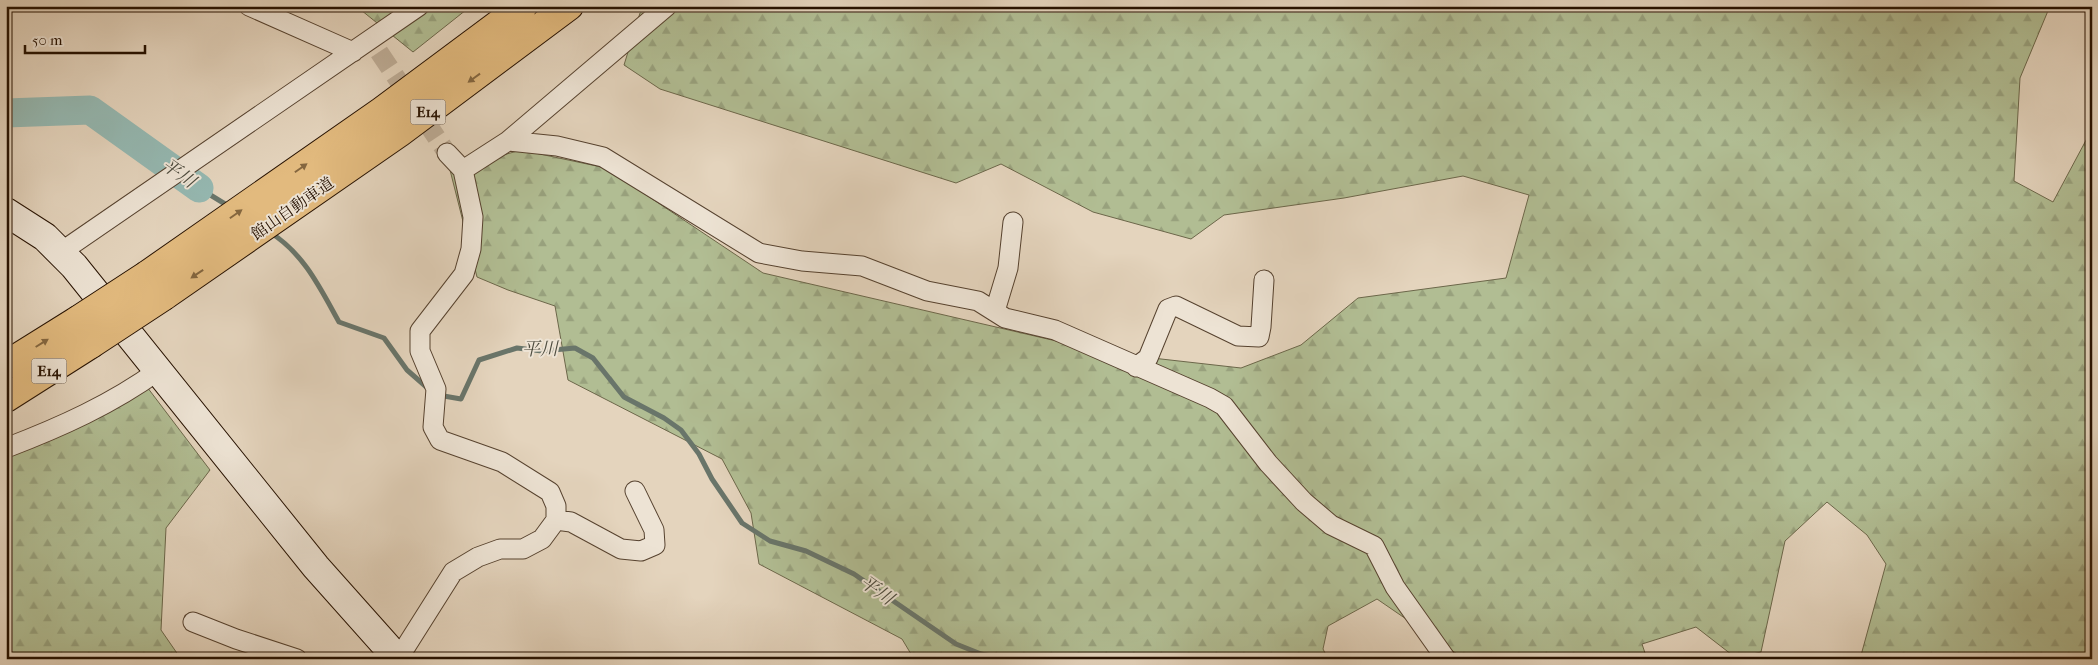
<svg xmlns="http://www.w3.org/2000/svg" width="2098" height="665" font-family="'IM FELL French Canon','Noto Serif JP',serif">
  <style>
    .forest { fill: url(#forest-firs); stroke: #6c674a }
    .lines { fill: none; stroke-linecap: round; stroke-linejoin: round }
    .stream { stroke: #69756a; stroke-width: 5 }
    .river { stroke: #95b8b1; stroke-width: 29 }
    .street-tunnel { stroke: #bead97; stroke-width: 19; stroke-dasharray: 19 9; stroke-linecap: butt }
    .street-casing { stroke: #56422f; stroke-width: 21 }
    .secondary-casing { stroke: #261100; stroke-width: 30 }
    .highway-casing { stroke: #261100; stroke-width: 30 }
    .street { stroke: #ede3d4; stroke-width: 19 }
    .secondary { stroke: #ede3d4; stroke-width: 28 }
    .highway { stroke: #e2ba7e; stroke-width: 28 }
    .highway-bridge-casing { stroke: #261100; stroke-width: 30; stroke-linecap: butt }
    .highway-bridge { stroke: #e2ba7e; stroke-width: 28 }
    .oneway { fill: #84663f }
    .labels { text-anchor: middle; stroke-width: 4; stroke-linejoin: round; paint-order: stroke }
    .shield { fill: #ede3d4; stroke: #625040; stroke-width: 1 }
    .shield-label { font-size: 15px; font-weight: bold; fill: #261100 }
    .street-label { font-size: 16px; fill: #261100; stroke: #ede3d4 }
    .water-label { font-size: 18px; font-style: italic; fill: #4d4b3e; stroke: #ede3d4 }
  </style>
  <defs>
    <pattern id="forest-firs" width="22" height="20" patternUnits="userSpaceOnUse" patternTransform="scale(1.25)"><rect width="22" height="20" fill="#b1bd93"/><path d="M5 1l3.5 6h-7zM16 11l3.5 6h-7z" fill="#98a17d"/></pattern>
  </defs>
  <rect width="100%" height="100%" fill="#e4d4bd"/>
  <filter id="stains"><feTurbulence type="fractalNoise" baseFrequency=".004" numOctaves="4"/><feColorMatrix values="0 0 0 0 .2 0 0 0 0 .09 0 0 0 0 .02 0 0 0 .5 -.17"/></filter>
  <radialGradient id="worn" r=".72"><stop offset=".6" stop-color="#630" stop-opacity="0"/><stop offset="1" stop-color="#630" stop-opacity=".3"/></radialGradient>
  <path class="forest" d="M 356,6 L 471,6 L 413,52 Z
    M 650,6 L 2050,6 L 2020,78 L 2014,181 L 2053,202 L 2092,129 L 2092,659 L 1860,659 L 1886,564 L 1867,535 L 1827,502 L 1785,541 L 1761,652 L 1736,658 L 1696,627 L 1642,644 L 1647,659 L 1460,659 L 1460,656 L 1377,599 L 1328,626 L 1323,649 L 1328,659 L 914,659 L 902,639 L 759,564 L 751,513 L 722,459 L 568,380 L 555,306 L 508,290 L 477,277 L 450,170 L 521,150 L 606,168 L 763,273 L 1108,353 L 1241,368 L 1301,345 L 1358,298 L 1506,278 L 1529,195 L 1463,176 L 1344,198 L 1224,215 L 1191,239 L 1093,212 L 1001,164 L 956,183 L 660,89 L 624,65 L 640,13 Z
    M 144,383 L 210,470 L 166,528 L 161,630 L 181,659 L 6,659 L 6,459 L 34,439 Z"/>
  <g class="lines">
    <path class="stream" d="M 199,188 L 230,207
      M 271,233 C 304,254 320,288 339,322 L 384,338 L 407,370 L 431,391
      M 438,395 L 461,399 L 479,360 L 517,348 L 542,351 L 575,348 L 593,358 L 624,397 L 664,418 L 681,430 L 699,454 L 712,479 L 742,523 L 770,541 L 806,551 L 854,574 L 956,644 L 981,654 L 1006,659
      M 1060,659 L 1104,659"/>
    <path class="river" d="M 6,113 L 90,110 L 199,188"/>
    <path class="street-tunnel" d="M 379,52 L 447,153"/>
    <defs>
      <path id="street" d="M 249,6 L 353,52
        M 508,141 L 557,146 L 603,157 L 759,253 L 802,261 L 862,266 L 927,291 L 978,301 L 1005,318 L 1055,330 L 1210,398 L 1224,406 L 1268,463 L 1304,502 L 1331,525 L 1374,546 L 1395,587 L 1446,659
        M 463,170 L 508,141 L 667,6
        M 61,252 L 419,6
        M 995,311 L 1008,268 L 1013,222
        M 1136,367 L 1148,358 L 1168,309 L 1176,306 L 1238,336 L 1259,337 L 1261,327 L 1264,280
        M 6,448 C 61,427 112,404 159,370
        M 556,520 L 571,522 L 621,549 L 641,551 L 655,545 L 654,530 L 635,491
        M 193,622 L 236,639 L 297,659
        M 398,659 L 453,572 L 478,557 L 500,549 L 523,549 L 542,539 L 556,520 L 556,506 L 550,492 L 502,462 L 440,440 L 433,427 L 436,389 L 420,351 L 420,331 L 464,274 L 471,249 L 473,217 L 463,170 L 447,153"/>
      <path id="secondary" d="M 6,212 L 45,237 L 74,266 L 316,567 L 398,659"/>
      <path id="highway" d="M 147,275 L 382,111 L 523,6
        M 164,296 L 399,133 L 569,6
        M 6,365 L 78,320
        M 6,398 L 91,344"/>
    </defs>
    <use href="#street" class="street-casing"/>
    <use href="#secondary" class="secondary-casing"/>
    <use href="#highway" class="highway-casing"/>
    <use href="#street" class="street"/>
    <use href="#secondary" class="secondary"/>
    <use href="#highway" class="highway"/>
    <defs>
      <path id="highway-bridge" d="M 78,320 L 147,275
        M 91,344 L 164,296"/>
    </defs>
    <use href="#highway-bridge" class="highway-bridge-casing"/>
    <use href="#highway-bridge" class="highway-bridge"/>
  </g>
  <defs><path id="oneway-solid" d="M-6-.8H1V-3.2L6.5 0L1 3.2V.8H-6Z" transform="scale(1.25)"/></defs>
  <g class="oneway">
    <use href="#oneway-solid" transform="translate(474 78) rotate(144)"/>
    <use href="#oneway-solid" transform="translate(301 168) rotate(-35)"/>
    <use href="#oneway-solid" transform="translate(236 214) rotate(-35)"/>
    <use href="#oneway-solid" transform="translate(197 274) rotate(146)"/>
    <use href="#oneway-solid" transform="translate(42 343) rotate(-32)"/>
  </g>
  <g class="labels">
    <g class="shield">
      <rect x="410.5" y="99.5" width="35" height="25" rx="4"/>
      <rect x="31.5" y="358.5" width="35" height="25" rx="4"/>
    </g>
    <g class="shield-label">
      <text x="428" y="117">E14</text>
      <text x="49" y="376">E14</text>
    </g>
    <g class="street-label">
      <text transform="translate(292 208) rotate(-35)" y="6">館山自動車道</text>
    </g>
    <g class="water-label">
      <text transform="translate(179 173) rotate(35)" y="6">平川</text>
      <text transform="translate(540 349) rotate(-1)" y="6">平川</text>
      <text transform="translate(877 590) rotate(35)" y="6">平川</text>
    </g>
  </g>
  <rect width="2098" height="665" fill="none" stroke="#e4d4bd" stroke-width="25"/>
  <rect x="8" y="8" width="2083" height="650" fill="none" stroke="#261100" stroke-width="2.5"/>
  <rect x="12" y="12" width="2073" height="640" fill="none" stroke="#261100"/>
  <path d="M25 45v8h120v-8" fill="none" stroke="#261100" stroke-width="2.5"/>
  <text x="32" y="45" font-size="15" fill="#261100" stroke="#ede3d4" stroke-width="4" paint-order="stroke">50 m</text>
  <rect width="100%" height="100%" filter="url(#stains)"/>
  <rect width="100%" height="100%" fill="url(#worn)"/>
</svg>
